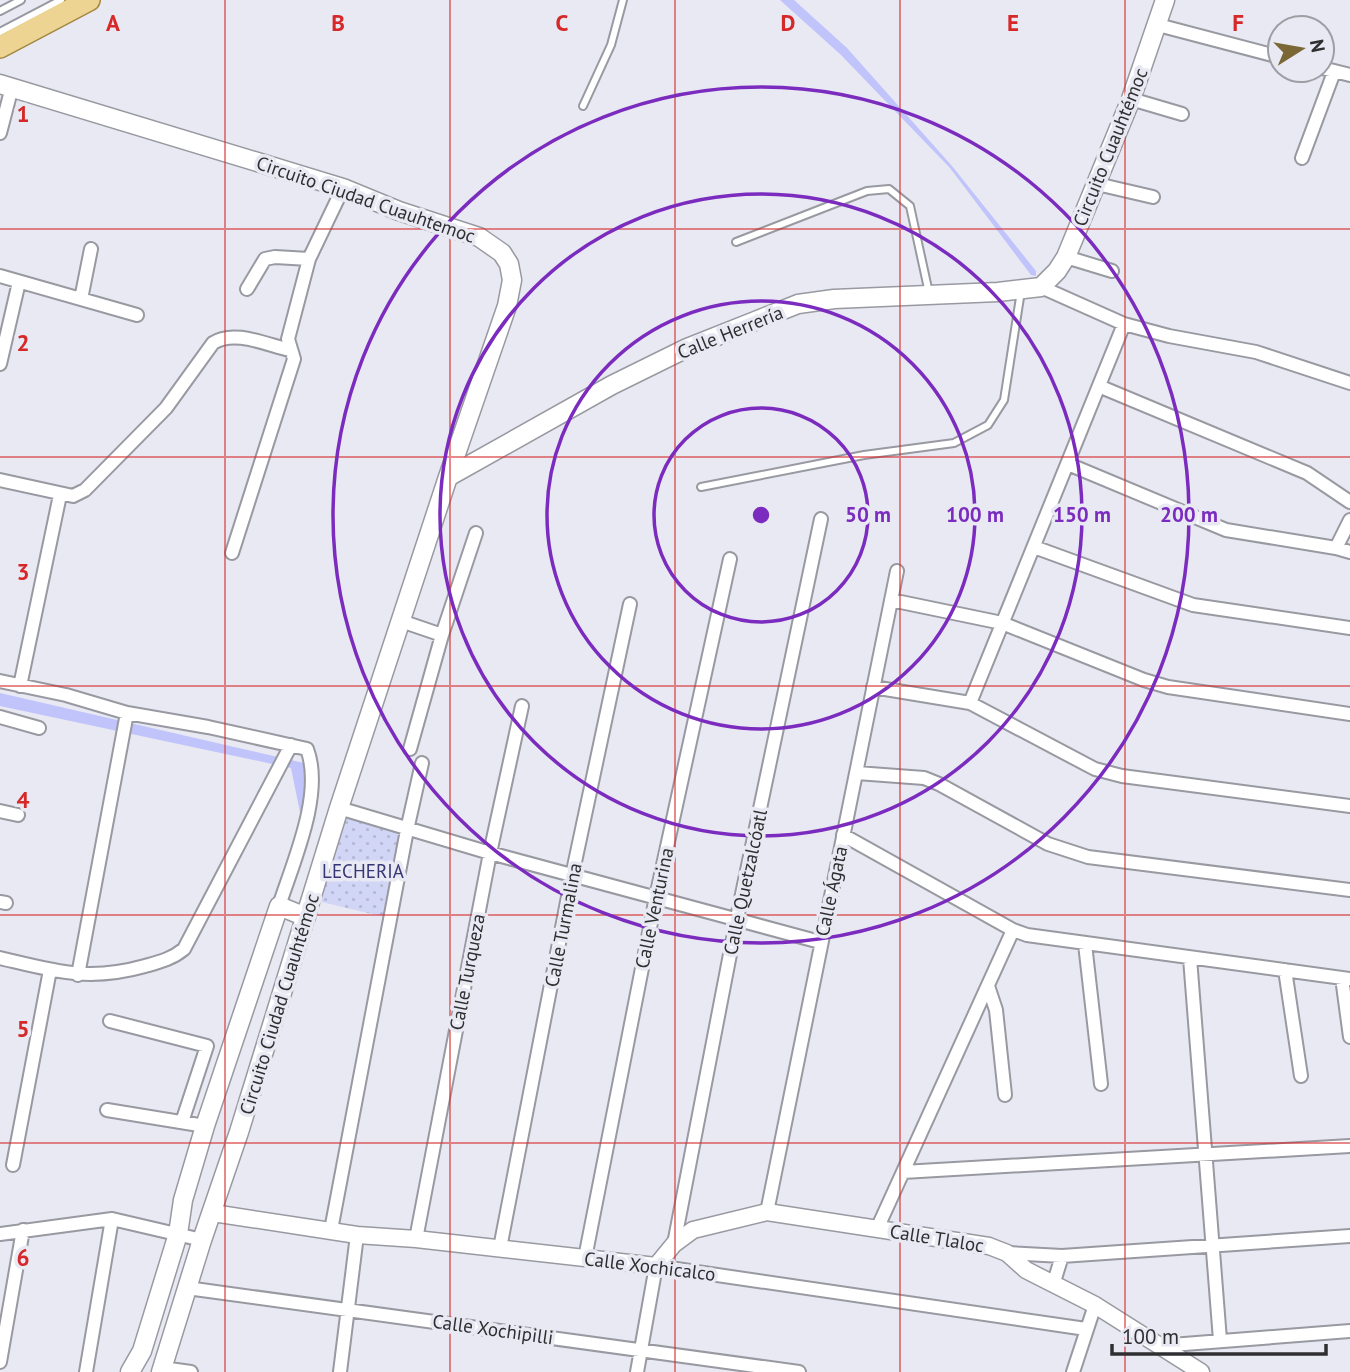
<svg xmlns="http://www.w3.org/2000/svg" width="1350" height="1372" font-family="'PT Sans',sans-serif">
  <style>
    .park { fill: url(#park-dots) }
    .water { fill: #c0c4fb }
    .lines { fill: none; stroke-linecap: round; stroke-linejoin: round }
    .service-casing { stroke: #9899a1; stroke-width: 10 }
    .minor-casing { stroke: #9899a1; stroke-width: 16 }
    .tertiary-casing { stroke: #9899a1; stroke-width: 19 }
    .secondary-casing { stroke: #9899a1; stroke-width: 21 }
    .primary-casing { stroke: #a38842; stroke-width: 24 }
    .service { stroke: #fff; stroke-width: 6 }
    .minor { stroke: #fff; stroke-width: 12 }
    .tertiary { stroke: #fff; stroke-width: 16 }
    .secondary { stroke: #fff; stroke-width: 18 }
    .primary { stroke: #edd492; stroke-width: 21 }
    .grid { fill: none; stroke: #d62828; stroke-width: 2; stroke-opacity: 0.55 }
    .ring { fill: none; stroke: #7b2cbf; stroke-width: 3.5 }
    .labels { text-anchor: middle; stroke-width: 7; stroke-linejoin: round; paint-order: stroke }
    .street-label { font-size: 19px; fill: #2f2f32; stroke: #e8e9f2 }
    .park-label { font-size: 19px; fill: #363575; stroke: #e8e9f2 }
    .grid-label { font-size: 23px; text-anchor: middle; font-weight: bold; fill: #d62828; stroke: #e8e9f2; stroke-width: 7; stroke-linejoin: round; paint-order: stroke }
    .centre { fill: #7b2cbf; stroke: #e8e9f2; stroke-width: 3.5 }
    .ring-label { font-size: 21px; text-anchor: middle; font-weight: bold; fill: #7b2cbf; stroke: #e8e9f2; stroke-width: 7; stroke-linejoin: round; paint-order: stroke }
  </style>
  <defs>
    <pattern id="park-dots" width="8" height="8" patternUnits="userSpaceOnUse" patternTransform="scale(1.75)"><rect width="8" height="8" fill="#d2d6f6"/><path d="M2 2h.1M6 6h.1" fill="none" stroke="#b5b8d3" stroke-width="1.8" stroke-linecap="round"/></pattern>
  </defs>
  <rect width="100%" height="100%" fill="#e8e9f2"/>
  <path class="park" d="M 342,812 L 409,830 L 393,919 L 313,900 Z"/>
  <path class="water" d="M 780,0 L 794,0 L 847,48 L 952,166 L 1036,271 L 1036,276 L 1031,275 L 950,168 L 841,55 Z
    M 0,693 L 304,763 L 307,815 L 302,822 L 291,768 L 0,706 Z"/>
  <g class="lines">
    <defs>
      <path id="service" d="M 0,11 L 21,0
        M 0,32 L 61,0
        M 583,106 L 611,45 L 623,0
        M 736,242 L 867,191 L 889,189 L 910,206 L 929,293
        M 701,487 L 864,455 L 954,443 L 988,425 L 1004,400 L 1021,291"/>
      <path id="minor" d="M 1158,25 L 1280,57
        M 1322,68 L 1350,75
        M 1131,99 L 1182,114
        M 0,133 L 12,87
        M 1302,158 L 1334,72
        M 1097,184 L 1153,197
        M 1066,257 L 1112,271
        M 0,276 L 137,315
        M 1041,287 L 1124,324 L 1169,336 L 1256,352 L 1350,383
        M 247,289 L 265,259 L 275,257 L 309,259
        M 81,299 L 91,249
        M 0,364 L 19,282
        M 1101,387 L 1307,473 L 1350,502
        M 1068,464 L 1226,530 L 1336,548 L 1350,552
        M 0,480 L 73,496 L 85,490 L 166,408 L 213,343 C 234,329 267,345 290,350
        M 1034,547 L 1193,605 L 1350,628
        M 1336,548 L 1350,520
        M 232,553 L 294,359 L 288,339 L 309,259 L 343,188
        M 891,600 L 1002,623 L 1144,680 L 1168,687 L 1350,714
        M 401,621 L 442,635
        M 0,681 L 66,695 L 127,713 L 208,727 L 307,749 C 324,794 293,862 279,906
        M 20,686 L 60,495
        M 873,687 L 970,703 L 1095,769 L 1122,776 L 1350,806
        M 970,703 L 1124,324
        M 0,717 L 39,728
        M 410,749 L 442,635 L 476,533
        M 857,773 L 924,778 L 939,784 L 1048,844 L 1088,857 L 1350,890
        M 339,808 L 490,853 L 820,942
        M 0,811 L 18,815
        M 843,835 L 1013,930 L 1027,935 L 1350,979
        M 0,902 L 6,903
        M 1085,944 L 1101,1084
        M 0,958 C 55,971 88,982 145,966 C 159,962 172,959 184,949 L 291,745
        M 1190,958 L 1220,1340
        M 1285,970 L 1301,1076
        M 78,975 L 127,713
        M 1342,978 L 1350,1037
        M 988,986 L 996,1010 L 1005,1095
        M 110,1021 L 207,1046 L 182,1122
        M 107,1110 L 205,1126
        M 13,1165 L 50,970
        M 903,1172 L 1350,1146
        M 767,1212 L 897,571
        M 877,1229 L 1013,930
        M 331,1230 L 407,830 L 422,763
        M 0,1234 L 112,1219 L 202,1240
        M 416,1239 L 490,853 L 522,706
        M 674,1244 L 737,918 L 821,519
        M 500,1248 L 572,876 L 630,604
        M 1007,1253 L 1062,1256 L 1350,1236
        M 585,1258 L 656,897 L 730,559
        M 1053,1285 L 1062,1256
        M 187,1288 L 799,1372
        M 1159,1346 L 1350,1331
        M 0,1362 L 23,1230
        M 162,1368 L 191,1372
        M 86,1372 L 112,1219
        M 340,1372 L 357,1235
        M 637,1372 L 656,1266 L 1086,1329
        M 1073,1372 L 1095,1305"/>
      <path id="tertiary" d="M 213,1213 L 357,1235 L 416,1239 L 656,1266 L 674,1244 L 693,1230 L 767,1212 L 989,1246 L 1007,1253 L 1026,1270 L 1095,1305 L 1201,1372"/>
      <path id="secondary" d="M 0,84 L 343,188 L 399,211 L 479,237 L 502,253 L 509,264 L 512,280 L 507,306 L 448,477 L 339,808 L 239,1132 L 202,1240 L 161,1372
        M 448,477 L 612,385 L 687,348 L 798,304 L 834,299 L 998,292 L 1041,287 L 1057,271 L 1066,257 L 1131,99 L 1165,0
        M 130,1372 L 142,1351 L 178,1234 L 183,1200 L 205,1126 L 279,906 L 306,917"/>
      <path id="primary" d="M 0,47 L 89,0"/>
    </defs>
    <use href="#service" class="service-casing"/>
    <use href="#minor" class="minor-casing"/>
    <use href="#tertiary" class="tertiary-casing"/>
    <use href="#secondary" class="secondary-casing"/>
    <use href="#primary" class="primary-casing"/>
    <use href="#service" class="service"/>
    <use href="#minor" class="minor"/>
    <use href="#tertiary" class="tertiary"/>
    <use href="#secondary" class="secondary"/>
    <use href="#primary" class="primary"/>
  </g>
  <path class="grid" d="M 225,0 L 225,1372M 450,0 L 450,1372M 675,0 L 675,1372M 900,0 L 900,1372M 1125,0 L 1125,1372M 0,229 L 1350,229M 0,457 L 1350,457M 0,686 L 1350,686M 0,915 L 1350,915M 0,1143 L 1350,1143"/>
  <g class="ring">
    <circle cx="761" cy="515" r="107"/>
    <circle cx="761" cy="515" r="214"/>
    <circle cx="761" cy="515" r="321"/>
    <circle cx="761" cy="515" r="428"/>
  </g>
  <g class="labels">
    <g class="street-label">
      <text transform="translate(1110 147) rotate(-68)" y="7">Circuito Cuauhtémoc</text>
      <text transform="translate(366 199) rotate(19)" y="7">Circuito Ciudad Cuauhtemoc</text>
      <text transform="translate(730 332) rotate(-22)" y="7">Calle Herrería</text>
      <text transform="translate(745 882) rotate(-78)" y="7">Calle Quetzalcóatl</text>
      <text transform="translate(831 891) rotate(-78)" y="7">Calle Ágata</text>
      <text transform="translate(654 908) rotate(-78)" y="7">Calle Venturina</text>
      <text transform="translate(563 925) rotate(-79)" y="7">Calle Turmalina</text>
      <text transform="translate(467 972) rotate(-79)" y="7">Calle Turqueza</text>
      <text transform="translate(279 1004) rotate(-73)" y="7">Circuito Ciudad Cuauhtémoc</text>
      <text transform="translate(937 1238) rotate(9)" y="7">Calle Tlaloc</text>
      <text transform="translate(650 1266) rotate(7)" y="7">Calle Xochicalco</text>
      <text transform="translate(493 1329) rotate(8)" y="7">Calle Xochipilli</text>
    </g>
    <g class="park-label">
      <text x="363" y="878">LECHERIA</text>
    </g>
  </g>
  <g class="grid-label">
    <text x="113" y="31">A</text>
    <text x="338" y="31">B</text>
    <text x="562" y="31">C</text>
    <text x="788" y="31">D</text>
    <text x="1013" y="31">E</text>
    <text x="1238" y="31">F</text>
    <text x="23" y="122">1</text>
    <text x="23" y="351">2</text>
    <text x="23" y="580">3</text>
    <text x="23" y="808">4</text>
    <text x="23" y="1037">5</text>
    <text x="23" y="1266">6</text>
  </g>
  <circle cx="761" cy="515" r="10" class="centre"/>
  <g class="ring-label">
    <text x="868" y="522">50 m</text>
    <text x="975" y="522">100 m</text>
    <text x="1082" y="522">150 m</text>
    <text x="1189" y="522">200 m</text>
  </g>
  <g transform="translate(1301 49) rotate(79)"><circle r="33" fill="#e8e9f2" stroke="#9e9fa5" stroke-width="2"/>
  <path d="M0-5L12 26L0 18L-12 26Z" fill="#7b6736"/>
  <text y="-10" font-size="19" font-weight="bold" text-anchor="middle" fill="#2f2f32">N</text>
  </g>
  <path d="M1112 1344v10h214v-10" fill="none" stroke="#2f2f32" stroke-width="3.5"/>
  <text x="1122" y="1344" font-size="21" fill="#2f2f32" stroke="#e8e9f2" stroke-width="5" paint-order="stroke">100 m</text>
</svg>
